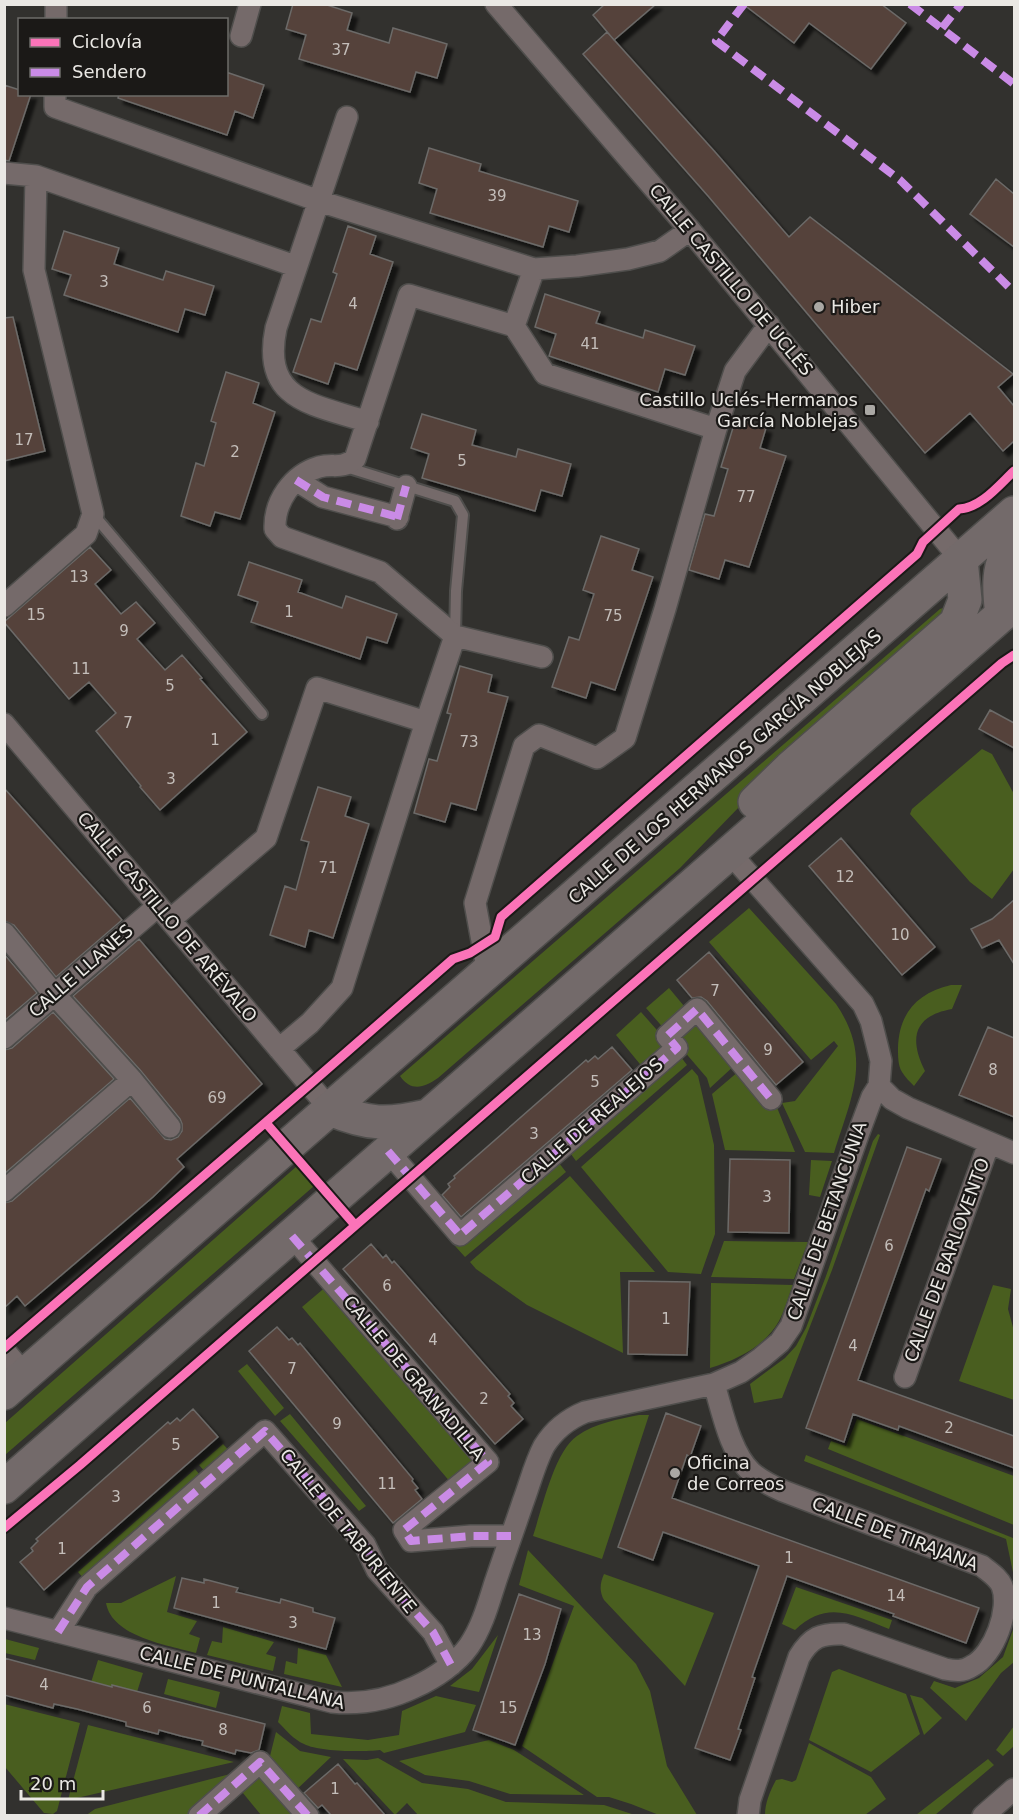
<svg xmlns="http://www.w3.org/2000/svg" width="1019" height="1820" font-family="'DejaVu Sans',sans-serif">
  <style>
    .green { fill: #495e1f }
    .building { fill: #54423b; stroke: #6c6a68; stroke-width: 1.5; filter: url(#shadow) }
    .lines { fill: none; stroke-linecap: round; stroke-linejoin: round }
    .lane-casing { stroke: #4f4e4c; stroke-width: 14 }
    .street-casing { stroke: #4f4e4c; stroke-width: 24 }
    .primary-casing { stroke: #4f4e4c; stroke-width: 36 }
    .lane { stroke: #756a6a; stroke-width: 10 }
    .street { stroke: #756a6a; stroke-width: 21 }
    .primary { stroke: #736a6a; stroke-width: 33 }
    .quiet { stroke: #ca8be6; stroke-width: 8; stroke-dasharray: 15 8; stroke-linecap: butt }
    .cycleway-casing { stroke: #1b1917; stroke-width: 13 }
    .cycleway { stroke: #fb73b8; stroke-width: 9 }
    .poi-dot { fill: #aaa8a4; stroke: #1b1917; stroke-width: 2 }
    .labels { text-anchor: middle; stroke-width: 4.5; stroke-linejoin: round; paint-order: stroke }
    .number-label { font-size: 15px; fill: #c4beba }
    .street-label { font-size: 18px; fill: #eae8e4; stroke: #1b1917 }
    .poi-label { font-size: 18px; fill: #eae8e4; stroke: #1b1917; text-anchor: start }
  </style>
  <defs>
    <filter id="shadow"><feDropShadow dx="5.5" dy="5.5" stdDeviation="1.5" flood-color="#0009"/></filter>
  </defs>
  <rect width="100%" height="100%" fill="#32312e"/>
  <path class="green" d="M 943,608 L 947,610 L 773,772 L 680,868 L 438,1078 C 424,1088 411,1092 400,1076 L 940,609 Z
    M 982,749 L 992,754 L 1014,794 L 1014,869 L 992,899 L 970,882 L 910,814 L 912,809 Z
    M 749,908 L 836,1004 C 873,1058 851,1097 834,1153 L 805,1152 L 782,1103 L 795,1101 L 838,1046 L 834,1041 L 811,1060 L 709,942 Z
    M 951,985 L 962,985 L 952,1009 C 913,1016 909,1039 925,1071 L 914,1086 C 910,1082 905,1077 902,1072 C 898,1066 898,1056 898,1048 C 899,1013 917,993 951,985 Z
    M 669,988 L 689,1012 L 666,1031 L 646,1008 Z
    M 641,1012 L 671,1046 L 644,1069 L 616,1035 Z
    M 693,1017 L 735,1065 L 710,1088 L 707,1078 L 671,1036 Z
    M 678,1053 L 687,1065 L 576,1161 L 568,1150 Z
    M 692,1069 L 698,1076 L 714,1145 L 715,1234 L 701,1274 L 668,1272 L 581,1167 Z
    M 739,1071 L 776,1105 L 795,1152 L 725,1150 L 712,1094 Z
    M 878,1134 L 880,1135 L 832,1270 L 782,1398 L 754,1403 L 750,1384 L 785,1358 L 796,1346 L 806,1328 L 826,1276 L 873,1141 Z
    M 555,1158 L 566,1172 L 465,1257 L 455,1246 Z
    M 811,1160 L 832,1161 L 820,1197 L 809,1195 Z
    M 297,1166 L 314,1186 L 5,1455 L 5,1423 Z
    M 570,1176 L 655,1272 L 620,1272 L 623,1353 L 527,1305 L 476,1269 L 470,1262 Z
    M 724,1241 L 808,1242 L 794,1279 L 711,1277 Z
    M 711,1283 L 793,1285 C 788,1297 785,1310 779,1321 C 765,1346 737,1360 710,1368 Z
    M 328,1285 L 478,1461 L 451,1483 L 302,1307 Z
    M 993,1285 L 1011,1289 L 1008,1309 L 1014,1331 L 1014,1400 L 959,1381 Z
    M 247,1364 L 284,1408 L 275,1416 L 238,1371 Z
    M 290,1414 L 366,1506 L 359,1511 L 280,1421 Z
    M 639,1415 L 649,1415 L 602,1559 L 533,1536 C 542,1509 554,1452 577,1436 C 595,1423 619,1419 639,1415 Z
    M 857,1419 L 1014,1476 L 1014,1525 L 828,1449 L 831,1441 L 846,1446 Z
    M 223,1444 L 232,1454 L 208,1475 L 199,1465 Z
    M 806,1455 L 1013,1538 L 1014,1577 L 1006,1539 L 804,1461 Z
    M 195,1469 L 204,1480 L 87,1582 L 78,1572 Z
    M 528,1550 L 636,1664 L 650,1691 L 667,1766 L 697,1815 L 659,1815 L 631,1804 L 609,1797 L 597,1797 L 522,1746 L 574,1606 L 519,1585 Z
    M 604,1574 L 714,1613 L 685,1686 L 604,1600 C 599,1591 600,1583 604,1574 Z
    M 176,1576 L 167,1612 L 197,1621 L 189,1634 L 200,1638 L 196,1653 C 168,1645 112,1637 106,1603 L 121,1603 Z
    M 796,1587 L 892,1620 L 889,1629 C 854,1615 827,1599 795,1630 L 782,1624 Z
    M 223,1627 L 274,1642 L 266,1654 L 276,1657 L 273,1671 L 207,1655 L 212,1641 L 222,1643 Z
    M 1014,1627 L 1014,1662 L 1001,1673 L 966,1721 L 930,1688 L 934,1681 L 955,1688 L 979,1678 L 1003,1657 Z
    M 498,1635 L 479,1692 L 450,1686 L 472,1669 Z
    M 5,1639 L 39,1648 L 35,1660 L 5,1653 Z
    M 298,1648 L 326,1655 L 342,1687 L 284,1674 L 286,1661 L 297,1664 Z
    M 98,1660 L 143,1673 L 137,1692 L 112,1685 L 105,1712 L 84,1705 Z
    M 839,1669 L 906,1694 L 920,1734 L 871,1772 L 809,1740 L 832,1672 Z
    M 168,1679 L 220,1692 L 216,1708 L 164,1694 Z
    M 910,1695 L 922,1698 L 942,1718 L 924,1735 Z
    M 436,1696 L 476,1705 L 465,1732 L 384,1753 L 380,1750 C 363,1752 319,1752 304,1744 C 294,1740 285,1729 278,1722 L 282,1706 L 310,1713 L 311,1734 L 368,1740 L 399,1735 L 402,1711 Z
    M 4,1704 L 80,1723 L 57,1811 L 53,1814 L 44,1813 L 5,1767 Z
    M 88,1725 L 234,1762 L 68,1800 Z
    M 1014,1726 L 1014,1746 L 1003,1756 L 996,1750 Z
    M 276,1732 L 300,1751 L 331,1757 L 293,1793 L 268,1764 Z
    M 489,1740 L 514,1750 L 584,1795 L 510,1794 L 469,1781 L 425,1775 L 399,1761 Z
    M 809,1743 L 871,1777 L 886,1799 L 865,1815 L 765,1815 C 765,1803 770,1791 776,1780 L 782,1779 L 792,1782 L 796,1780 Z
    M 378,1758 L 422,1783 L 468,1789 L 506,1802 L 604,1805 L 635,1815 L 418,1815 L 407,1803 L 395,1815 L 343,1759 L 367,1760 Z
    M 988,1759 L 994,1765 L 935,1815 L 916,1815 Z
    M 260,1768 L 303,1815 L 261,1815 L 238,1787 Z
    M 238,1772 L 192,1815 L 85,1816 L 95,1809 Z"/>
  <path class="building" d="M 293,4 L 324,4 L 352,13 L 347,30 L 389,43 L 393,28 L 447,44 L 437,78 L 416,72 L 410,92 L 299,59 L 306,35 L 286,29 Z
    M 605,4 L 656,4 L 614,40 L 593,15 Z
    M 743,4 L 881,4 L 906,23 L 871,69 L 809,23 L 794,43 Z
    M 607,32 L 716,153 L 789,237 L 810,217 L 1013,374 L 998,387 L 1014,406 L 1014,441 L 1003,451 L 970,413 L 925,453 L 708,196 L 583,54 Z
    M 226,72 L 264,85 L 253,118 L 235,111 L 227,135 L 118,98 L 119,94 L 226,94 Z
    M 4,85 L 20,90 L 20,94 L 31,94 L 9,161 L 4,160 Z
    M 429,148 L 481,164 L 479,171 L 578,201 L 569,232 L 549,226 L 543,247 L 430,213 L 437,189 L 419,183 Z
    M 996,179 L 1014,194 L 1014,247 L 970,214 Z
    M 348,226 L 376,236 L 370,254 L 393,262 L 357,370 L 335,363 L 328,384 L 293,372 L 311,319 L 321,322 L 337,274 L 333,272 Z
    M 64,231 L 119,248 L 114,264 L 163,280 L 166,271 L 214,286 L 205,315 L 185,309 L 178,332 L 64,295 L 71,275 L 52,269 Z
    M 545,294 L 600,312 L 596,323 L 643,338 L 645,330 L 695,346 L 685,375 L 665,369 L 658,392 L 549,356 L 556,334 L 535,327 Z
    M 13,317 L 45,451 L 4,461 L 4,318 Z
    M 226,372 L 259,383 L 253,403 L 275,412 L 240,519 L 215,512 L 210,526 L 181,516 L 196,463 L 204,466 L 216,423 L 211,421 Z
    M 422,414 L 476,430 L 472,445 L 516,457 L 518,449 L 571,464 L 562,496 L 541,490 L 535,511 L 422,478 L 429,454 L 411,448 Z
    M 736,418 L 766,428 L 760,448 L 786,456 L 749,567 L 725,560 L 719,579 L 689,570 L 705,514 L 714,516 L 728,469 L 721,467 Z
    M 601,536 L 639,549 L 632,570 L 653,577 L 615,690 L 591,682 L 586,698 L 552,687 L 569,637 L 579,640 L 594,594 L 583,590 Z
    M 90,547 L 111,570 L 95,584 L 121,614 L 136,602 L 155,623 L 137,639 L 165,670 L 182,655 L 202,678 L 200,679 L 247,732 L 160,810 L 140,787 L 141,786 L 96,731 L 116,713 L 89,682 L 69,699 L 4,622 Z
    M 249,562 L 302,580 L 298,592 L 342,608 L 346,596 L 397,614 L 387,643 L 367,637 L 360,659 L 251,622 L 258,602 L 238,595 Z
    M 460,666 L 492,675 L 488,692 L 508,697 L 476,810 L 451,803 L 445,822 L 414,813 L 429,759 L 437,761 L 451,714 L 447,713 Z
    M 990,710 L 1014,723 L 1014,748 L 979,729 Z
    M 318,787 L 351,797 L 345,816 L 369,824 L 333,938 L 309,930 L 305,947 L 270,935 L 285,886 L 296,890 L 309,842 L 301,840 Z
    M 4,788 L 122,920 L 56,977 L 14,925 L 4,921 Z
    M 841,838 L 935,947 L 902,975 L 809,866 Z
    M 1014,900 L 1014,964 L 999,940 L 982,948 L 971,929 L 992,919 Z
    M 139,939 L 262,1084 L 177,1159 L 184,1167 L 153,1197 L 25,1306 L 17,1296 L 4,1308 L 4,1203 L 12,1201 L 130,1098 L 165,1139 L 171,1140 L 178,1137 L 182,1131 L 182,1124 L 180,1119 L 141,1071 L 73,996 Z
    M 709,952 L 803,1062 L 776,1085 L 707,1001 L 701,997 L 692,998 L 677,980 Z
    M 4,954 L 37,993 L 4,1021 Z
    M 53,1012 L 114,1079 L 4,1174 L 4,1050 L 12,1048 Z
    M 988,1027 L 1014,1038 L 1014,1117 L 959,1095 Z
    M 612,1047 L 632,1070 L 461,1217 L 442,1195 L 450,1187 L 448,1184 L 455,1178 L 454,1176 L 586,1060 L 588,1062 L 595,1056 L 598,1059 Z
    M 907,1147 L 941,1159 L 929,1191 L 926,1189 L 858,1380 L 1014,1436 L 1014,1468 L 899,1426 L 898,1430 L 853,1414 L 844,1442 L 806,1428 Z
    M 730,1159 L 790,1160 L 789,1233 L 728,1232 Z
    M 371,1244 L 383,1258 L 386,1255 L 392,1263 L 394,1261 L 510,1394 L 508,1396 L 514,1403 L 511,1406 L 523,1419 L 495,1444 L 343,1269 Z
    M 629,1281 L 690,1282 L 687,1355 L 628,1354 Z
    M 277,1327 L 289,1340 L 292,1338 L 298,1345 L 300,1343 L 413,1479 L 412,1481 L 418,1488 L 415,1490 L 422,1499 L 393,1523 L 249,1351 Z
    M 193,1409 L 218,1437 L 44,1590 L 20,1562 L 33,1551 L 31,1548 L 38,1541 L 36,1539 L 168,1422 L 170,1424 L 177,1418 L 180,1421 Z
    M 666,1413 L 701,1426 L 690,1457 L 687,1455 L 672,1498 L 979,1608 L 966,1643 L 893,1616 L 894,1614 L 787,1576 L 752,1677 L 755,1678 L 738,1729 L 741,1730 L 730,1760 L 695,1748 L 759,1566 L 663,1532 L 653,1560 L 618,1547 Z
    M 182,1578 L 204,1583 L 204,1579 L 238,1588 L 236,1592 L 280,1603 L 281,1599 L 313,1608 L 313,1612 L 335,1618 L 326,1649 L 174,1608 Z
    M 519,1594 L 561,1609 L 545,1664 L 515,1745 L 473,1730 Z
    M 4,1658 L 112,1687 L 112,1685 L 265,1724 L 259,1750 L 251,1753 L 236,1750 L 235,1754 L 202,1745 L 203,1741 L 181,1736 L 159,1730 L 158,1734 L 126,1726 L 126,1722 L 77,1709 L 54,1704 L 53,1708 L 4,1695 Z
    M 338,1764 L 355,1784 L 357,1783 L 385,1815 L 331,1815 L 322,1805 L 318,1808 L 304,1793 Z"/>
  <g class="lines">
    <defs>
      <path id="lane" d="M 346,467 L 455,501 L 463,515 L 456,591 L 455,636
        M 93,514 L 262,714"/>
      <path id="street" d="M 496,4 L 690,230 L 961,560
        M 56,20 L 56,4
        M 241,36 L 250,4
        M 55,94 L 55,107 L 319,201 L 534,269
        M 347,117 L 276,328 C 261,401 313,404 368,422
        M 4,173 L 36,176 L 295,266
        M 690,230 L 660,251 L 628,259 L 577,266 L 534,269 L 514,326 L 545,374 L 716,429
        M 296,480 L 323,497 L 398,517
        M 397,519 L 406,486
        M 4,606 L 86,534 L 93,514 L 34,270 L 36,176
        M 455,636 L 380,572 L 282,537 L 275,529 C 274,502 292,475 319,467 C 334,463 340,470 355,459 L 409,295 L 514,326
        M 4,724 L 330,1109
        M 170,920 L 266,838 L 317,688 L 426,722 L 455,636 L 542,657
        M 4,933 L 54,994 L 132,1080 L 170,1127
        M 488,973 L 475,903 L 524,746 L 539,735 L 597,758 L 625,738 L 665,609 L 716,429 L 735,371 L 769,325
        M 4,1038 L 158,906
        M 279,1049 L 310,1023 L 342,988 L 426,722
        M 879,1086 L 892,1099 L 908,1108 L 1014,1153
        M 388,1151 L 460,1235 L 677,1048 L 667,1036 L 697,1009 L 771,1099
        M 4,1191 L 132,1080
        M 292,1236 L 488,1462 L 404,1530 L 411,1541 L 471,1536 L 511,1536
        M 4,1350 L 25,1375
        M 905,1377 L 989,1143
        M 714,1384 C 722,1410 730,1452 751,1472 C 760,1480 772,1486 783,1491 L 982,1566 C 989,1572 998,1577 1002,1586 C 1011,1609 994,1655 972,1666 C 963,1672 955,1671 945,1669 L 844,1634 C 821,1633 811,1637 799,1657 L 750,1800 L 748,1816
        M 4,1618 L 332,1702 C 362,1705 388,1700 415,1687 C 435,1678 457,1663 469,1646 C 482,1627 488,1605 495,1583 C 504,1556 514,1529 523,1502 C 530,1483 535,1463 544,1446 C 554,1430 568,1419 585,1412 L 714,1384 L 741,1372 L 761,1358 L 780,1342 L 791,1326 L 859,1132 L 872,1097 L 879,1086 L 881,1061 L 871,1021 L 863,1004 L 729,852
        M 58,1632 L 87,1587 L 265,1431 L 365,1545 L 377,1570 L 433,1632 L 451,1665
        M 199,1816 L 260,1762 L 308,1816
        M 983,1816 L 1014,1789"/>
      <path id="primary" d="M 1002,615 C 999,592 996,562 1014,545
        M 755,802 L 790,768 L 956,623 L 965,600 L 961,560
        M 330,1109 C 369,1125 387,1125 427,1116
        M 4,1393 L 1014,513
        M 4,1487 L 1014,604"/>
    </defs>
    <use href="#lane" class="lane-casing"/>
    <use href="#street" class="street-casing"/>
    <use href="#primary" class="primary-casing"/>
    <use href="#lane" class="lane"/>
    <use href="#street" class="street"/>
    <use href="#primary" class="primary"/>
    <path class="quiet" d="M 744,4 L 716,41 L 900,180 L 1014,292
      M 910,4 L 1014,84
      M 942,28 L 961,4
      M 296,480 L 323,497 L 398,517
      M 397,519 L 406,486
      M 388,1151 L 460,1235 L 677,1048 L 667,1036 L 697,1009 L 771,1099
      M 292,1236 L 488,1462 L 404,1530 L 411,1541 L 471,1536 L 511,1536
      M 58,1632 L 87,1587 L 265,1431 L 365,1545 L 377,1570 L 433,1632 L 451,1665
      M 199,1816 L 260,1762 L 308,1816"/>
    <defs>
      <path id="cycleway" d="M 266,1123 L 355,1225
        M 4,1348 L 309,1085 L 453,959 L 470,953 L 495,937 L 501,917 L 917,554 L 923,542 L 959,509 C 981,508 999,485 1014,471
        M 4,1528 L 80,1465 L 1002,663 L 1014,655"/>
    </defs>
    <use href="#cycleway" class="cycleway-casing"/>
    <use href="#cycleway" class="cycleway"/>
  </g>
  <g class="poi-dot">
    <circle cx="819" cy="307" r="6"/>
    <rect x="864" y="404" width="12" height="12" rx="3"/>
    <circle cx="675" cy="1473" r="6"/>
  </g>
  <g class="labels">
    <g class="number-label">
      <text x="341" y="55">37</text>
      <text x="497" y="201">39</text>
      <text x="104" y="287">3</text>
      <text x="353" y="309">4</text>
      <text x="590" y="349">41</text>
      <text x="24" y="445">17</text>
      <text x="235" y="457">2</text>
      <text x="462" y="466">5</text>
      <text x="746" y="502">77</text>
      <text x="79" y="582">13</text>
      <text x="289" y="617">1</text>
      <text x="36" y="620">15</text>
      <text x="613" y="621">75</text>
      <text x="124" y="636">9</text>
      <text x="81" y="674">11</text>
      <text x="170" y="691">5</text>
      <text x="128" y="728">7</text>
      <text x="215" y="745">1</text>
      <text x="469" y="747">73</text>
      <text x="171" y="784">3</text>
      <text x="328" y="873">71</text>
      <text x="845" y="882">12</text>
      <text x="900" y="940">10</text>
      <text x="715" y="996">7</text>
      <text x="768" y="1055">9</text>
      <text x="993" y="1075">8</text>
      <text x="595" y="1087">5</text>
      <text x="217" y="1103">69</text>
      <text x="534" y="1139">3</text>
      <text x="767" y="1202">3</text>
      <text x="889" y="1251">6</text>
      <text x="387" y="1291">6</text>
      <text x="666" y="1324">1</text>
      <text x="433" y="1345">4</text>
      <text x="853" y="1351">4</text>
      <text x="292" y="1374">7</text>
      <text x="484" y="1404">2</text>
      <text x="337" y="1429">9</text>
      <text x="949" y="1433">2</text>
      <text x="176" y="1450">5</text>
      <text x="387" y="1489">11</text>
      <text x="116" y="1502">3</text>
      <text x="62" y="1554">1</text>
      <text x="789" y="1563">1</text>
      <text x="896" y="1601">14</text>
      <text x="216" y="1608">1</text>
      <text x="293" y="1628">3</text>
      <text x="532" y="1640">13</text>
      <text x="44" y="1690">4</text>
      <text x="147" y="1713">6</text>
      <text x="508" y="1713">15</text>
      <text x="223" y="1735">8</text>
      <text x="335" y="1794">1</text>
    </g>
    <g class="street-label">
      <text transform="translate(731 280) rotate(50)" y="6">CALLE CASTILLO DE UCLÉS</text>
      <text transform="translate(725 767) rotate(-41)" y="6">CALLE DE LOS HERMANOS GARCÍA NOBLEJAS</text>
      <text transform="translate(167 917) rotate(50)" y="6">CALLE CASTILLO DE ARÉVALO</text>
      <text transform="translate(81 971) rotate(-41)" y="6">CALLE LLANES</text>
      <text transform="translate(592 1121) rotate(-41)" y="6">CALLE DE REALEJOS</text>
      <text transform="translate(827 1221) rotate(-71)" y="6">CALLE DE BETANCUNIA</text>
      <text transform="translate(947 1260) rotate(-70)" y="6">CALLE DE BARLOVENTO</text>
      <text transform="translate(414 1378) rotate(50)" y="6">CALLE DE GRANADILLA</text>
      <text transform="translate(348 1531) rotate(51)" y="6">CALLE DE TABURIENTE</text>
      <text transform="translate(895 1534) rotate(21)" y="6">CALLE DE TIRAJANA</text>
      <text transform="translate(242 1678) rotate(14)" y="6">CALLE DE PUNTALLANA</text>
    </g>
    <g class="poi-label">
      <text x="831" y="313">Hiber</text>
      <text x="858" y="406" text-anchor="end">Castillo Uclés-Hermanos<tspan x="858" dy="21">García Noblejas</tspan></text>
      <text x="687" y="1469">Oficina<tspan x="687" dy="21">de Correos</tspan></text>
    </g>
  </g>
  <rect width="1019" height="1820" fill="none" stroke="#eae8e4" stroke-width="12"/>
  <rect x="18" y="18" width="210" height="78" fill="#1b1917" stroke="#6e6c69" stroke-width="1.5"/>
  <rect x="30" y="38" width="30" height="9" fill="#fb73b8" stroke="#6e6c69" stroke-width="1.5"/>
  <text x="72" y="48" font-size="18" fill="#eae8e4">Ciclovía</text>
  <rect x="30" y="68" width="30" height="9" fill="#ca8be6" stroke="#6e6c69" stroke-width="1.5"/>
  <text x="72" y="78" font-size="18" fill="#eae8e4">Sendero</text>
  <path d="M21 1790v9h82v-9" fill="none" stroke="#eae8e4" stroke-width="3"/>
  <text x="30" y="1790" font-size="18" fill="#eae8e4" stroke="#1b1917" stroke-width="4.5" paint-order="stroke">20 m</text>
</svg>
